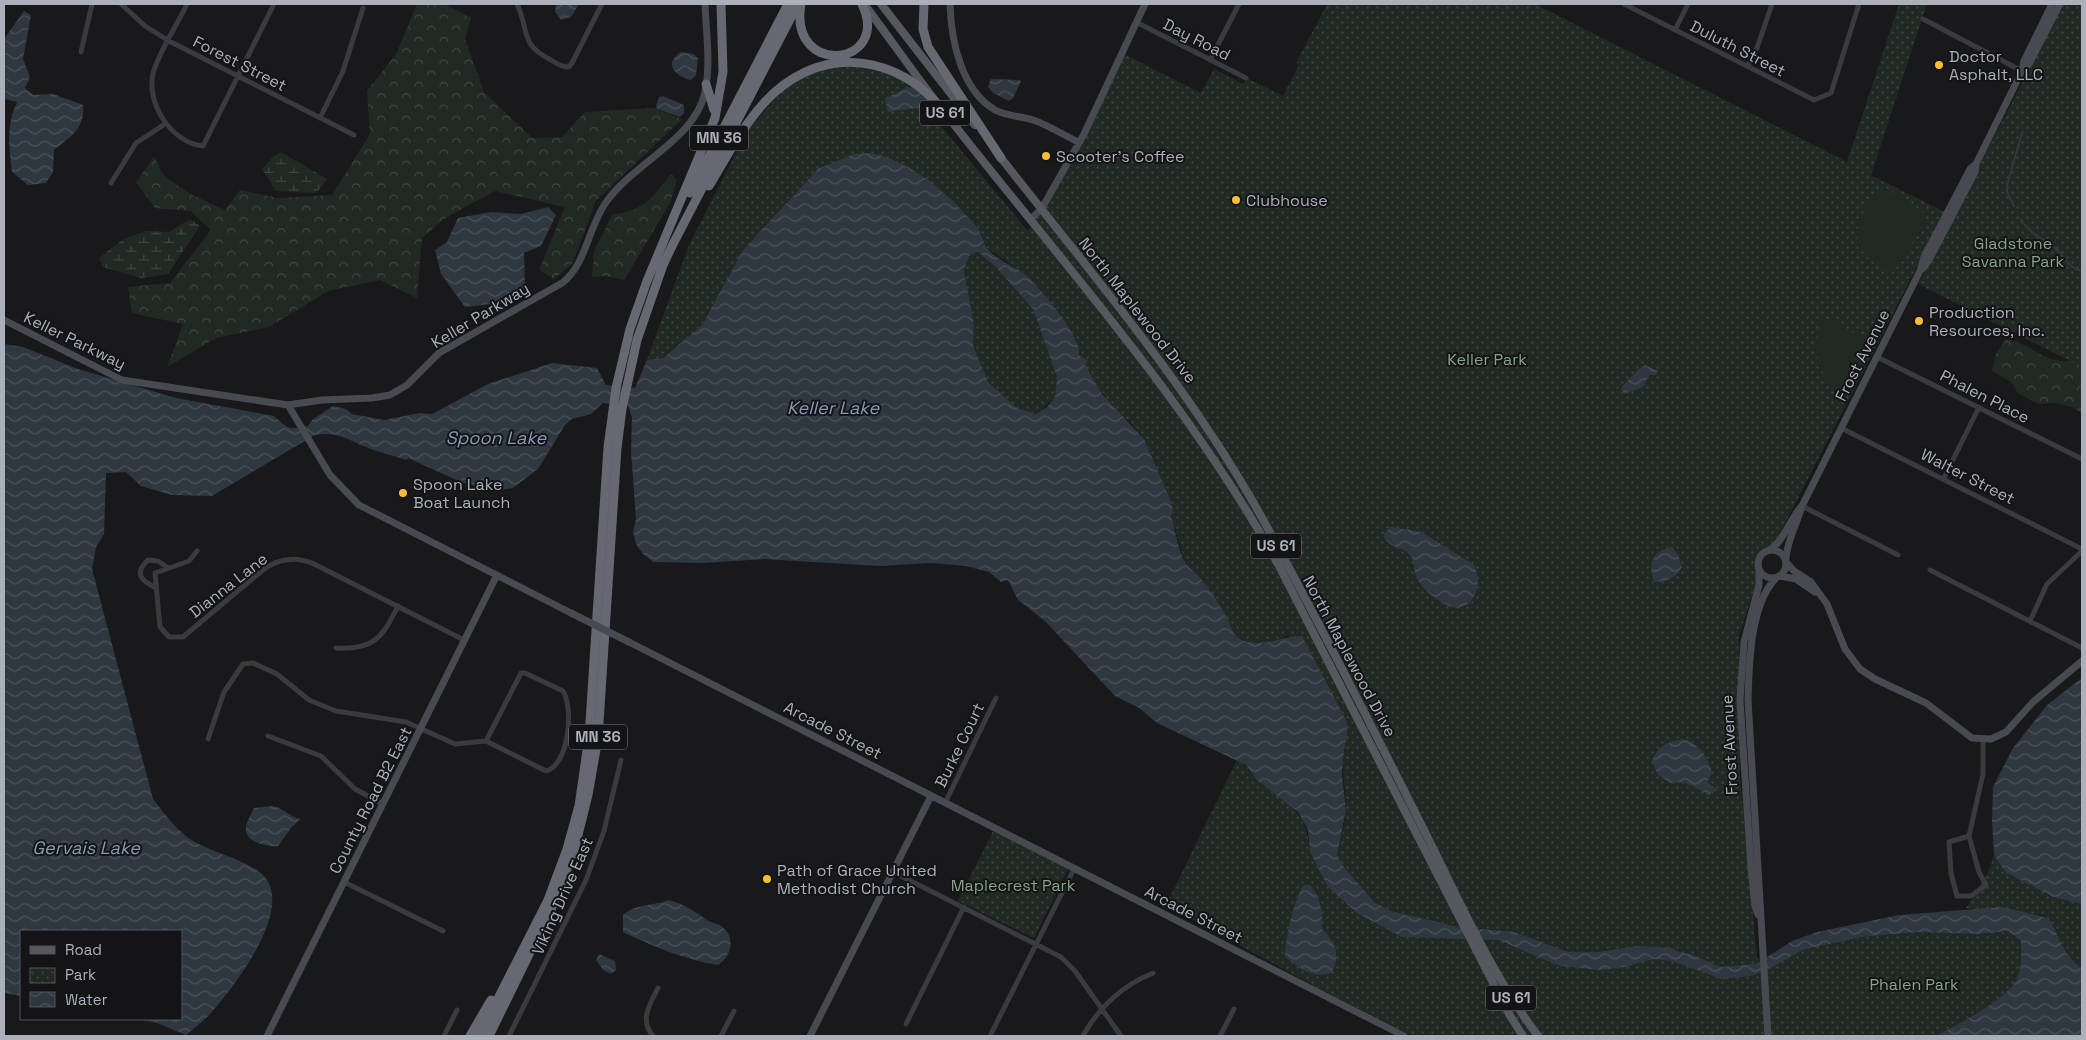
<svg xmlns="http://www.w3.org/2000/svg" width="2086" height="1040" font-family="'Space Grotesk',sans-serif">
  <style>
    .forest { fill: url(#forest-crowns) }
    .wetland { fill: url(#wetland-marsh) }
    .park { fill: url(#park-dots) }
    .garden { fill: #212a22 }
    .water { fill: url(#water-waves); fill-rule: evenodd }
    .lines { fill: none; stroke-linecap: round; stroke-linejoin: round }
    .stream { stroke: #2e3840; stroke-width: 2 }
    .street { stroke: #3a3b41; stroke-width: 5 }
    .secondary { stroke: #484a51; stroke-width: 7 }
    .primary { stroke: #565860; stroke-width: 8 }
    .highway { stroke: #666972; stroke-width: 9 }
    .secondary-bridge { stroke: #484a51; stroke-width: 7 }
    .poi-dot { fill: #f6bd36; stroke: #141416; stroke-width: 2 }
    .labels { text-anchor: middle; stroke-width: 4; stroke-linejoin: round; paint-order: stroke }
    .shield { fill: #141416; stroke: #7e818a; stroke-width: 1 }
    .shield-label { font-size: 15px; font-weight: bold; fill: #abb0bb }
    .street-label { font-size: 16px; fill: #abb0bb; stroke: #141416 }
    .poi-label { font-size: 16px; fill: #abb0bb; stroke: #141416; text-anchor: start }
    .park-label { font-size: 16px; fill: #82a686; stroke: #141416 }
    .water-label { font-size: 18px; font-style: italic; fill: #829cb6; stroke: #141416 }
  </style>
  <defs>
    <pattern id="forest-crowns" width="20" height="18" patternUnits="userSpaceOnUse" patternTransform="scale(1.25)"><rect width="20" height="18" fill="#212a22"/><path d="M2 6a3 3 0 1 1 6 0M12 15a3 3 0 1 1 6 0" fill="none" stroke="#3f4640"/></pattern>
    <pattern id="wetland-marsh" width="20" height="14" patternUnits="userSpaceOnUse" patternTransform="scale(1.25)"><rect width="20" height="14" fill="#212a22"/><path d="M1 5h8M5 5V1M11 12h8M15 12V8" fill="none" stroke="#3f4640"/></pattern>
    <pattern id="park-dots" width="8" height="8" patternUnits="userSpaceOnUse" patternTransform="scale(1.25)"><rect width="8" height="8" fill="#212a22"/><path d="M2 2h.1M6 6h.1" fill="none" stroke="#3f4640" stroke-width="1.8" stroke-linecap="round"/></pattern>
    <pattern id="water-waves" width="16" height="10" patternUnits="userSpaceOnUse" patternTransform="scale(1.25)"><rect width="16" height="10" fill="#2e3840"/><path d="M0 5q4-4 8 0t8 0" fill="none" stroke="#4a525a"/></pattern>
  </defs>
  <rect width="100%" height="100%" fill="#19191b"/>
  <path class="forest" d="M 417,4 L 445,4 L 471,18 L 465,39 L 484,92 L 532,138 L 562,137 L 585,112 L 653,108 L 682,119 L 596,201 L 572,264 L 554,279 L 539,270 L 565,207 L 495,191 L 445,218 L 422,238 L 417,298 L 380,280 L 328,291 L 269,327 L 216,338 L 167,367 L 183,324 L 132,313 L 128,287 L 170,283 L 211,230 L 191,211 L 155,208 L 136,182 L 154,157 L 164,176 L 190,194 L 225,210 L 240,190 L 278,198 L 332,195 L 370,134 L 367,91 L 396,54 Z
    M 671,174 L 677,180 L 670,203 L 624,280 L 605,276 L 592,277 L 594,251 L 613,214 C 644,212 653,196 671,174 Z
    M 2006,339 C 2032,343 2045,366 2073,360 L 2082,367 L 2082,413 L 2072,407 L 2055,403 L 2038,404 L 2018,393 L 2011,382 L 1992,371 L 1996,354 Z"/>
  <path class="wetland" d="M 281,152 L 327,179 L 316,193 L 276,191 L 262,169 L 272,158 Z
    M 190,219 L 200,226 L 168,274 L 141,278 L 103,267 L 99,258 L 122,240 L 145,231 L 169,232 Z"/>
  <path class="park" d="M 1327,4 L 1535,4 L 1847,162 L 1899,4 L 1927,4 L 1871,175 L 1945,212 L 1776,541 C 1769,551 1760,548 1754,562 L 1758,577 L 1739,636 L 1740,776 L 1757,958 L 1776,965 L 1802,950 L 1862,937 L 1917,932 L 1979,934 L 2008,931 L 2021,941 C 2021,952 2022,965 2018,976 C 2011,998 1956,1024 1936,1036 L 1412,1036 L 1318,988 L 1166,905 L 1237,760 C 1247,765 1250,773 1259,781 C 1289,808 1306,807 1310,852 L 1403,937 L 1464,938 L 1410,915 L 1386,909 L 1375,903 L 1344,867 L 1337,855 C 1340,840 1346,823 1346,808 C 1345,784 1340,762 1347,738 L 1288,635 C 1275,642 1253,647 1239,638 C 1232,633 1230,623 1225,616 C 1217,602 1208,586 1197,574 C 1193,570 1189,568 1186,563 C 1180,547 1176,532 1171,516 L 1173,511 L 1171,501 L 1144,439 L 1129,421 L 1118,413 L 1089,376 L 1083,360 L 1046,295 L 1025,274 L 987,248 L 981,233 L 967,215 L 947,195 L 925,178 L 818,169 L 743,250 L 702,325 L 662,358 L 647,360 L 689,245 L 749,128 L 797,76 L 859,61 L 897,73 L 1028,231 L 1057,188 L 1124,54 L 1201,93 L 1214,69 L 1243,84 L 1247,78 L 1283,96 L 1299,65 L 1296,63 Z
    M 2063,4 L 2082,4 L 2082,367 L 1918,284 Z
    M 978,252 L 997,267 L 1033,309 L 1057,377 L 1055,397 L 1037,414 L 1017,408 L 988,382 L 973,345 L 974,324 L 964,271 L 969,256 Z
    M 993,831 L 1068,869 L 1034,938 L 958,901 Z
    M 1994,855 L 2005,872 L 2053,897 L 2082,904 L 2082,968 C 2065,958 2058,935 2049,918 L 2044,915 L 1966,908 L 1989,870 Z"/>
  <path class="garden" d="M 1883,186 L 1924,213 L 1925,224 L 1890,276 C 1881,268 1867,259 1861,249 C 1849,231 1870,197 1883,186 Z
    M 1822,316 L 1867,340 L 1868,346 L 1844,392 C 1811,371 1814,351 1822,316 Z"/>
  <path class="water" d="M 556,4 L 579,4 L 571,17 L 561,20 L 555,12 Z
    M 24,11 L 31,15 L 23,59 L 30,77 L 25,88 L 33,95 L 53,94 L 83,105 C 85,129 71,136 54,150 L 53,172 L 46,183 L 28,185 L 12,172 C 9,146 6,126 17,102 L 4,99 L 4,39 Z
    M 681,52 L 693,54 L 698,58 L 696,75 L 691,80 C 675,76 663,64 681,52 Z
    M 991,79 L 1019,80 L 1021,81 L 1013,98 L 1009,101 L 993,93 L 988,87 Z
    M 919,86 L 931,102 L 923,107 L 888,112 L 885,99 L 906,88 Z
    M 663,96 L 684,105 L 684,113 L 680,117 L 657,109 L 656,106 L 659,97 Z
    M 869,153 C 902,157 946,190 967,216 C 972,221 978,228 981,234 C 983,238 984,244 987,248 C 996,260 1013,265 1025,274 C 1039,286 1082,337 1079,355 L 1088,361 L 1085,365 L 1102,394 L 1144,439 L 1171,501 L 1173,511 L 1171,516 C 1176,531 1178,554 1188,566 C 1190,569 1194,571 1197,574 C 1207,586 1220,604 1227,618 C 1231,626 1233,636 1242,640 C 1262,649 1282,635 1302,636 L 1347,722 L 1347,738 L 1344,751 L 1342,774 L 1346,810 L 1337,855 L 1344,867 L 1375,903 L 1392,911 L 1458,927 L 1514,932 L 1568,952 L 1599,952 L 1638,946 L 1672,948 L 1678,952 L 1690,954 L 1721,967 L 1756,964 L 1792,941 L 1817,932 L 1899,915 L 2002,907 L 2049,918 C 2058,935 2065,958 2082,968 L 2082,1036 L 1936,1036 C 1957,1024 2011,998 2018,976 C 2022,966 2021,952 2021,941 L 2008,931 L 1979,934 L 1917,932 L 1862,937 L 1802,950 L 1771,968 L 1750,976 L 1721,979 L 1673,961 L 1653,959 L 1625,967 L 1599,970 L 1560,966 L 1499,940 L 1402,937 L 1357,913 L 1328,887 L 1310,852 L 1308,830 L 1298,812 L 1257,780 L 1246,765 L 1157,723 L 1139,708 L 1115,696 L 1045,621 L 1018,600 L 1008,580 L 1001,582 L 989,572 L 966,566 L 931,563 L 879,566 L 765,559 L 704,563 L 653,562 L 643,554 L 636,544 L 633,532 L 636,519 L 631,452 L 632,417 L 628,405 L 603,403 L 591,414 L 572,419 L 565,425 L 538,469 L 513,488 L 492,491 L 461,482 L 408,458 L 407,460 C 398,457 389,455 380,452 C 357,446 338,428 313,436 L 212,496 L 172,495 L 141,486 L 126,472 L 106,473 L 104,534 L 96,547 L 92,569 L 153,799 C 165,814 178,833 195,842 C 211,851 250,863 261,873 C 298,905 234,987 211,1013 C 204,1021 194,1028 186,1035 L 157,1023 L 138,1019 L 181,1019 L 181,931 L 21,931 L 21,996 L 4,993 L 4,344 L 23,347 L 78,369 L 176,398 L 274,416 C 288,429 289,430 308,426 L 312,420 L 333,406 L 346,409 L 352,414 L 384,420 L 420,413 L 432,414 L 488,384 L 552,363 L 597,368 L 606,385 L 635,388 L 647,360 L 663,358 L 702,325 L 743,250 L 818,169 L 854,154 ZM 978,252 L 996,267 L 1033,309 L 1057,377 L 1055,397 L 1047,407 L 1036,414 L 1017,408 L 988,382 L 973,345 L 974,324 L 964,271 L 969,256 Z
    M 548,207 L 556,215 L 541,246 L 524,253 L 525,289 L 490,304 L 465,307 L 441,274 L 435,250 L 447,242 L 458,218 L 491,212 L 521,214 Z
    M 1645,365 L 1658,371 L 1656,375 L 1649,375 L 1644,386 L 1625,394 L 1621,389 C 1628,379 1636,372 1645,365 Z
    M 1391,527 L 1422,532 L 1474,565 C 1485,587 1470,620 1443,603 C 1433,597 1420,587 1416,576 C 1413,568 1415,559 1409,554 C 1401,545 1385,548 1384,534 Z
    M 1672,547 L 1678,555 L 1682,567 C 1675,578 1667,582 1654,582 C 1648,564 1652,551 1672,547 Z
    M 2082,678 L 2082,904 L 2053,897 L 2005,872 L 1994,855 L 1992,821 L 1993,787 L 2013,748 L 2047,705 Z
    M 1681,739 C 1698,741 1708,757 1712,773 L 1707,782 L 1718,790 L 1708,795 C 1697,787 1684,780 1670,783 L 1658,775 L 1652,761 C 1658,746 1666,743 1681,739 Z
    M 273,806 C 285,809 290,817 300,819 L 291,828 L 278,846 C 269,847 247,843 246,831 C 245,823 251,815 254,808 Z
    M 1304,885 L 1310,885 C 1321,898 1323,913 1322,929 C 1335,942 1342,956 1331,973 C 1313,979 1299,968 1285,957 C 1285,940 1294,898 1304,885 Z
    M 669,900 C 684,904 694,911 707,920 C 711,923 717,923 721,926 C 737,937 731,957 718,965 C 686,960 652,946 623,932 L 623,915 C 635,904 653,906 669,900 Z
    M 599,954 L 615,961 L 616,970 L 611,974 L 603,970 L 596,960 Z"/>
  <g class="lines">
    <path class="stream" d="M 2014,206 L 2007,192 L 2007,185 L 2022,133
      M 2021,220 C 2030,234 2043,238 2055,248 C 2065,257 2068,268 2082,271"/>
    <path class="street" d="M 121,4 L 145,26 L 169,41 L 354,135
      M 187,4 C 177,25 162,47 154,70 C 144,101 171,143 203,146 L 274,4
      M 517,4 C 530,32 519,44 551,60 C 557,64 562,67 569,67 L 572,63 L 602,4
      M 1624,4 L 1814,100 L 1831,93 L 1859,4
      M 1923,19 L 2022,71
      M 1136,22 L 1246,78
      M 1675,30 L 1688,4
      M 81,52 L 92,4
      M 1210,60 L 1239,4
      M 1748,66 L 1757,48 L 1772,4
      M 320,118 L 343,71 L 363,8
      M 111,183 L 136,143 L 165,124
      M 1877,357 L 2082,459
      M 1841,428 L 2082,549
      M 1944,478 L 1979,407
      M 1802,506 L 1898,555
      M 197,551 L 189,561 L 155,573 L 160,627 L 169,637 L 183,637 L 263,570 C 279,558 296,556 314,564 L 464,640
      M 1930,570 L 2082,648
      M 156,588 C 142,581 133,574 148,560 L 158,561 L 168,568
      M 2030,621 L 2047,584 L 2082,551
      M 336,648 C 374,650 382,638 398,606
      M 268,736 L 321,756 L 355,789 L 383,804
      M 208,739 L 224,692 L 243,664 L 253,663 L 277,674 L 309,700 L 336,711 L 406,722 L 455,744 L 486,741 L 546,771 C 569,765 574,709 563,691 L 525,673 L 521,673 L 486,741
      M 945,803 L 996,698
      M 1969,836 L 1979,872 L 1986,885 L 1971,896 L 1957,896 L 1951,873 L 1949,842 L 1969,836 L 1983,774 L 1983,740
      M 893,872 L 1061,957 L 1075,971 L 1121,1036
      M 344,882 L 443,931
      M 906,1024 L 964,907
      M 444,1036 L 457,1010
      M 509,1036 L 586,880 L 604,831 L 621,760
      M 653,1036 C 639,1020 650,1004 658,988
      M 721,1036 L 734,1011
      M 990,1036 L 1074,869
      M 1083,1036 C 1098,1008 1123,985 1153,973
      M 1220,1036 L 1234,1009"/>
    <path class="secondary" d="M 950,4 C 951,40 961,90 995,110 C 1008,117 1023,116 1036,121 C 1051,127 1064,135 1078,142
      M 2022,71 L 2029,64 L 2060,4
      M 1031,219 L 1042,208 L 1084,134 L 1145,4
      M 1922,269 L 1929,260 L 1975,172 L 1976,164 L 2022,71 L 2024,61 L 2052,4
      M 4,320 L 122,380 L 288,405 L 322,400 L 372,398 L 390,395 L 407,385 L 439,353 L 562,283 C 587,264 588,226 607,201 C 634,163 696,138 705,92 C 711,64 706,32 705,4
      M 288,405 L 330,475 L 359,505 L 571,613
      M1758 564a14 14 0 1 1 28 0a14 14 0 1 1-28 0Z
      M 1769,550 C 1782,544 1790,520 1800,508
      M 1786,559 C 1787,540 1797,524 1802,506 L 1920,271 L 1924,257 L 1970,169 L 1976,164
      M 1786,562 L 1794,571 L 1811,582 L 1827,604 L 1845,649 L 1860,669 L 1875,679 L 1926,703 L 1972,738 L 1991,739 L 2006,732 L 2033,702 L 2082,661
      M 1780,576 L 1796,579 L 1815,592
      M 629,642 L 1404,1036
      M 1758,915 L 1755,906 L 1751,869 L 1740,700 L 1744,642 L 1759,585 L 1759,572
      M 267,1036 L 497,575
      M 810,1036 L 931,796
      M 1768,1036 L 1748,700 C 1749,665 1750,606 1775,579"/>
    <path class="primary" d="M 864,4 C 891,40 917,78 945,113 C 1061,262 1186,398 1278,564 L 1509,1014 L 1523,1036
      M 881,4 L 975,125
      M 998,154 C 1090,272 1188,385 1261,516 C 1319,621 1373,729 1427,836 C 1461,904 1492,975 1538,1036"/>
    <path class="highway" d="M 801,4 C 788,78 892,67 862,4
      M 924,4 L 923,29 L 928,47 L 1001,158
      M 706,84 L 714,110
      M 709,186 C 726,158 742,127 764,103 C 813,48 887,50 936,102
      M 690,193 L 788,4
      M 470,1036 L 491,1000
      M 479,1036 L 548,900 L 567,849 L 579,806 L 589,737 L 608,447 L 616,388 L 630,329 L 647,281 L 715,118 L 723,72 L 721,4
      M 489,1036 L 556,899 L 575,847 L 588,795 L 598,738 L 617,448 L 622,409 L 637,340 L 663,265 L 673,244 L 798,4"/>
    <path class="secondary-bridge" d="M 571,613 L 629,642"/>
  </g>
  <g class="poi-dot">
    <circle cx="1939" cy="65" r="5"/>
    <circle cx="1046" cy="156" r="5"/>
    <circle cx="1236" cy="200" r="5"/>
    <circle cx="1919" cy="321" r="5"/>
    <circle cx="403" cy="493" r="5"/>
    <circle cx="767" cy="879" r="5"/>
  </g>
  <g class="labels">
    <g class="shield">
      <rect x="920" y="100.5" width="50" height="25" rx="4"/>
      <rect x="690" y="125.5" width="58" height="25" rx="4"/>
      <rect x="1251" y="533.5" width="50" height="25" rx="4"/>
      <rect x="569" y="724.5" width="58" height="25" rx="4"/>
      <rect x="1486" y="985.5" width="50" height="25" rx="4"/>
    </g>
    <g class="shield-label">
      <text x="945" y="118">US 61</text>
      <text x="719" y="143">MN 36</text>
      <text x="1276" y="551">US 61</text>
      <text x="598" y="742">MN 36</text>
      <text x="1511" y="1003">US 61</text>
    </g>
    <g class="street-label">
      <text transform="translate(1197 39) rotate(27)" y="6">Day Road</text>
      <text transform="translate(1738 48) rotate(27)" y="6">Duluth Street</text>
      <text transform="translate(240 63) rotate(27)" y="6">Forest Street</text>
      <text transform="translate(1138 310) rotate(52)" y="6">North Maplewood Drive</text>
      <text transform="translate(480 315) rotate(-31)" y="6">Keller Parkway</text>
      <text transform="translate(75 340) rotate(26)" y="6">Keller Parkway</text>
      <text transform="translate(1862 355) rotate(-63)" y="6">Frost Avenue</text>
      <text transform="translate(1985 396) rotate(27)" y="6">Phalen Place</text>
      <text transform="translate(1968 476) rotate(27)" y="6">Walter Street</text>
      <text transform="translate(228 585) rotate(-38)" y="6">Dianna Lane</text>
      <text transform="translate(1350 656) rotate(62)" y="6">North Maplewood Drive</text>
      <text transform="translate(833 730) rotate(27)" y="6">Arcade Street</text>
      <text transform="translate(959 745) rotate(-64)" y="6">Burke Court</text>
      <text transform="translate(1729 745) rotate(-93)" y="6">Frost Avenue</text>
      <text transform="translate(370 800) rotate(-63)" y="6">County Road B2 East</text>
      <text transform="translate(562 896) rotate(-66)" y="6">Viking Drive East</text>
      <text transform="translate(1194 914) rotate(27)" y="6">Arcade Street</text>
    </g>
    <g class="poi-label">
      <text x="1949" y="62">Doctor<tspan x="1949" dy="18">Asphalt, LLC</tspan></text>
      <text x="1056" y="162">Scooter's Coffee</text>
      <text x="1246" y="206">Clubhouse</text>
      <text x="1929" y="318">Production<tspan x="1929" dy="18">Resources, Inc.</tspan></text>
      <text x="413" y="490">Spoon Lake<tspan x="413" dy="18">Boat Launch</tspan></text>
      <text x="777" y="876">Path of Grace United<tspan x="777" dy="18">Methodist Church</tspan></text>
    </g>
    <g class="park-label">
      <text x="2013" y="249">Gladstone<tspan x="2013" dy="18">Savanna Park</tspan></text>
      <text x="1487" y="365">Keller Park</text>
      <text x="1013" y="891">Maplecrest Park</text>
      <text x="1914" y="990">Phalen Park</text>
    </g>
    <g class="water-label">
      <text x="833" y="414">Keller Lake</text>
      <text x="496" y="444">Spoon Lake</text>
      <text x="86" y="854">Gervais Lake</text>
    </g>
  </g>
  <rect width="2086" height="1040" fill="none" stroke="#abb0bb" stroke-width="10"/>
  <rect x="20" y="930" width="162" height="90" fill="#141416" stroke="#505258"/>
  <rect x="30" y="946" width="25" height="8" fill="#565860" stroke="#505258"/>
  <text x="65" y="955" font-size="15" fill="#abb0bb">Road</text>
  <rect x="30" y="968" width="25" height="15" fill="url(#park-dots)" stroke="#505258"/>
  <text x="65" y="980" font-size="15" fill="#abb0bb">Park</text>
  <rect x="30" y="992" width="25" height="15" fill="url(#water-waves)" stroke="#505258"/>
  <text x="65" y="1005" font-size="15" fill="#abb0bb">Water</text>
</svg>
